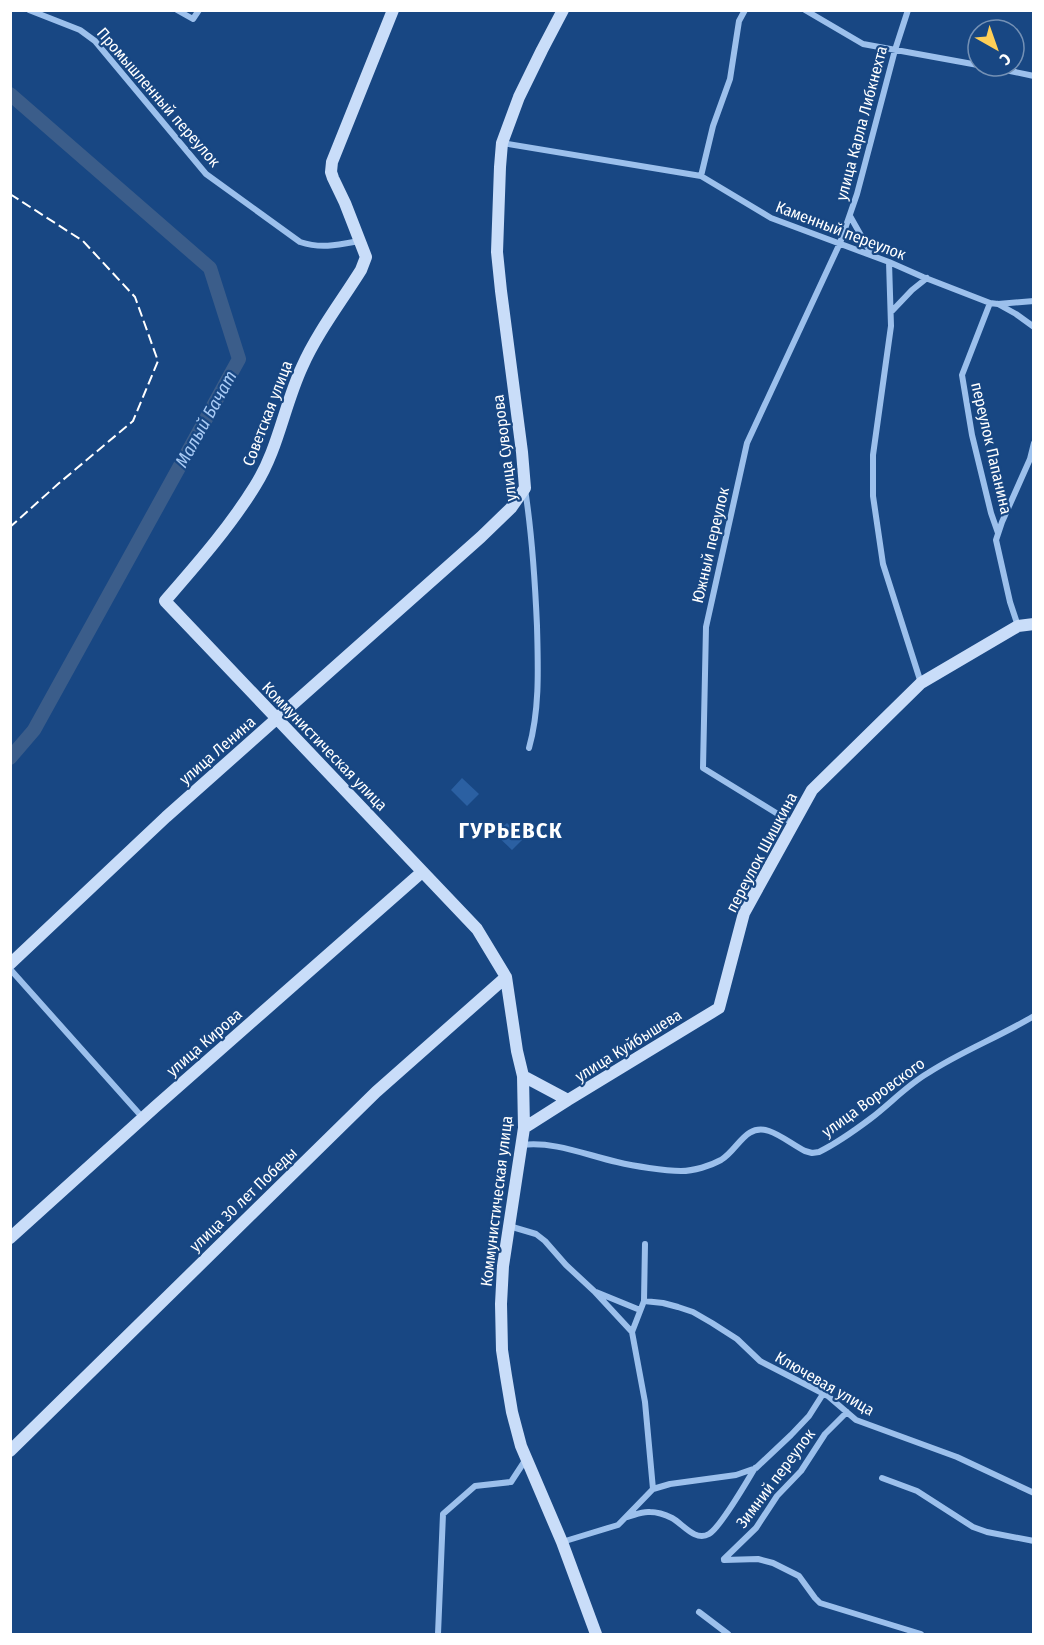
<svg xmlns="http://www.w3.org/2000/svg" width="1044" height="1645" font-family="'Fira Sans Condensed',sans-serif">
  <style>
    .green { fill: #2b60a2 }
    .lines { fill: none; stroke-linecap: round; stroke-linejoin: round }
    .river { stroke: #3b5d8a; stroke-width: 14 }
    .street { stroke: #9cc0ec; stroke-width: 6 }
    .secondary { stroke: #c9ddf9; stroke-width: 12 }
    .rail { stroke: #fff; stroke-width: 2; stroke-dasharray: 10 4.5; stroke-linecap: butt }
    .labels { text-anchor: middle; stroke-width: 4.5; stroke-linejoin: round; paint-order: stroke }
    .street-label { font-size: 16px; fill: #fff; stroke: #184783 }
    .water-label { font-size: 18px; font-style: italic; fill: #a8caf4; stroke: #184783 }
    .district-label { font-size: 22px; font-weight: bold; letter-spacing: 1.5px; fill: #fff; stroke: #184783 }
  </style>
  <rect width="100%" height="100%" fill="#184783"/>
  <path class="green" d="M 462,778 L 479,794 L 467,806 L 451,790 Z
    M 507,823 L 523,839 L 512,850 L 495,834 Z"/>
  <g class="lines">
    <path class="river" d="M 10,94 L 210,268 L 239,359 L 34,730 L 10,758"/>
    <path class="street" d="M 29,10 L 80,30 L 95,41 L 206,174 L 300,242 C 321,249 338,245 359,241
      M 177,10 L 193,19 L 199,10
      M 805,10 L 863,44 L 978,65
      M 986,66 L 1034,76
      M 502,143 L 701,176 L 771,218 L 889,262 L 923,277 L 990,303 L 998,304 L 1034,301
      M 701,176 L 713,126 L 730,79 L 739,21 L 745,10
      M 850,216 L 872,255
      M 889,262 L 891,326 L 873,455 L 873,496 L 883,564 L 921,683
      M 990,303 L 962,375 L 972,435 L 991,513 L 998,533
      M 998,304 L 1016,314 L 1034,327
      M 892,311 L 912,290 L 927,278
      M 525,489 C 532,534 535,580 537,626 C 538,666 540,709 529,748
      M 1018,626 L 1010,602 L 996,540 L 1002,522 L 1030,459 L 1034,443
      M 794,824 L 703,768 L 706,627 L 747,443 L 840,243 L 857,194 L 895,50 L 908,10
      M 10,969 L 143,1118
      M 522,1145 C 554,1141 586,1155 617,1162 C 634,1166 664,1171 681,1171 C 694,1171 710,1166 721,1160 C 738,1150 745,1123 769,1131 C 781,1135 793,1145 805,1151 L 812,1153 L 819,1152 C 837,1143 854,1131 870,1119 C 890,1104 906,1086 928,1073 C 962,1051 999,1037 1034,1016
      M 509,1226 L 536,1234 L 545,1241 L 566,1265 L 594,1291 L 632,1332 L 645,1402 L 653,1489
      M 596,1292 L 640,1310
      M 644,1301 L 663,1303 L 678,1307 L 693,1312 L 712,1323 L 737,1339 L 760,1361 L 828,1396 L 856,1420 L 957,1457 L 1034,1493
      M 632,1332 L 644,1301 L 645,1244
      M 882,1478 L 917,1491 L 973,1527 L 987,1532 L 1034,1541
      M 627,1517 C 635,1515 642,1511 650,1512 C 658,1512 666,1515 672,1518 C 683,1524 695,1542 709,1534 C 721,1527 747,1481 755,1468
      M 562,1542 L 618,1525 L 653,1489 L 670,1484 L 736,1475 L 756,1468 L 791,1435 L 809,1416 L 823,1394
      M 724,1559 L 756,1528 L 777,1496 L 801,1471 L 825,1434 L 847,1412
      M 724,1560 L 758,1559 L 773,1563 L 799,1576 L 815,1598 L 820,1603 L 921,1634
      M 699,1612 L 728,1634
      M 438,1634 L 443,1514 L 475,1486 L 511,1482 L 526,1459"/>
    <path class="secondary" d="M 393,10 L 332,162 L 331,172 L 333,178 L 345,203 L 366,257 L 361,270 C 341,302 317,333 302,367 C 284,406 278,450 255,486 C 229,528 197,564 165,601 L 477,929 L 506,977 L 517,1051 L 523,1076 L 524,1128 L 503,1266 L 501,1304 L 502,1350 L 506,1376 L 512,1412 L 521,1446 L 562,1542 L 596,1634
      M 10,964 L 166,817 L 481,537 L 511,508 L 525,488 L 522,452 L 501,291 L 497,252 L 500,167 L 502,143 L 519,97 L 542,50 L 563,10
      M 523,1076 L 568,1100 L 719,1008 L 744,913 L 812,790 L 921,683 L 1018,626 L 1034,624
      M 524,1128 L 568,1100
      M 10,1238 L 155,1107 L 422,872
      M 10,1451 L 376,1092 L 506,977"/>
    <path class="rail" d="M 10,194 L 83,241 L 135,297 L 158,361 L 133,421 L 58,484 L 10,527"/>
  </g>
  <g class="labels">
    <g class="street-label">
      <text transform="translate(159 97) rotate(49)" y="6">Промышленный переулок</text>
      <text transform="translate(861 123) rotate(-75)" y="6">улица Карла Либкнехта</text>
      <text transform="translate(841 230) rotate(21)" y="6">Каменный переулок</text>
      <text transform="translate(267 413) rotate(-69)" y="6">Советская улица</text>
      <text transform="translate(504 448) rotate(-97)" y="6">улица Суворова</text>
      <text transform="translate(992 448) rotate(77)" y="6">переулок Папанина</text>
      <text transform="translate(710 545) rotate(-77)" y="6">Южный переулок</text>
      <text transform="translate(325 746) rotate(46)" y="6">Коммунистическая улица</text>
      <text transform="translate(217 750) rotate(-41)" y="6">улица Ленина</text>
      <text transform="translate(761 852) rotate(-62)" y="6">переулок Шишкина</text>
      <text transform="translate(204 1042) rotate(-41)" y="6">улица Кирова</text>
      <text transform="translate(628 1045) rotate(-32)" y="6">улица Куйбышева</text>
      <text transform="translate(873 1097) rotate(-36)" y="6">улица Воровского</text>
      <text transform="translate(243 1199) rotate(-44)" y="6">улица 30 лет Победы</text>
      <text transform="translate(496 1201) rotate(-83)" y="6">Коммунистическая улица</text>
      <text transform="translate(825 1383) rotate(30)" y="6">Ключевая улица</text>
      <text transform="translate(775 1478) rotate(-53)" y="6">Зимний переулок</text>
    </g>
    <g class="water-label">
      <text transform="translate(206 419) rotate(-61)" y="6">Малый Бачат</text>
    </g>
    <g class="district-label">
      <text x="511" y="838">ГУРЬЕВСК</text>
    </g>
  </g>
  <rect width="1044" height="1645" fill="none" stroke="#ffffff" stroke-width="24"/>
  <g transform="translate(996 48) rotate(140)"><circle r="28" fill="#184783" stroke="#7491b5" stroke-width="1.5"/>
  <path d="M0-4.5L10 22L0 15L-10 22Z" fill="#ffcf57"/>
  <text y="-9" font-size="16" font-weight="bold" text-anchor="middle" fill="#ffffff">С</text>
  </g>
</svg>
